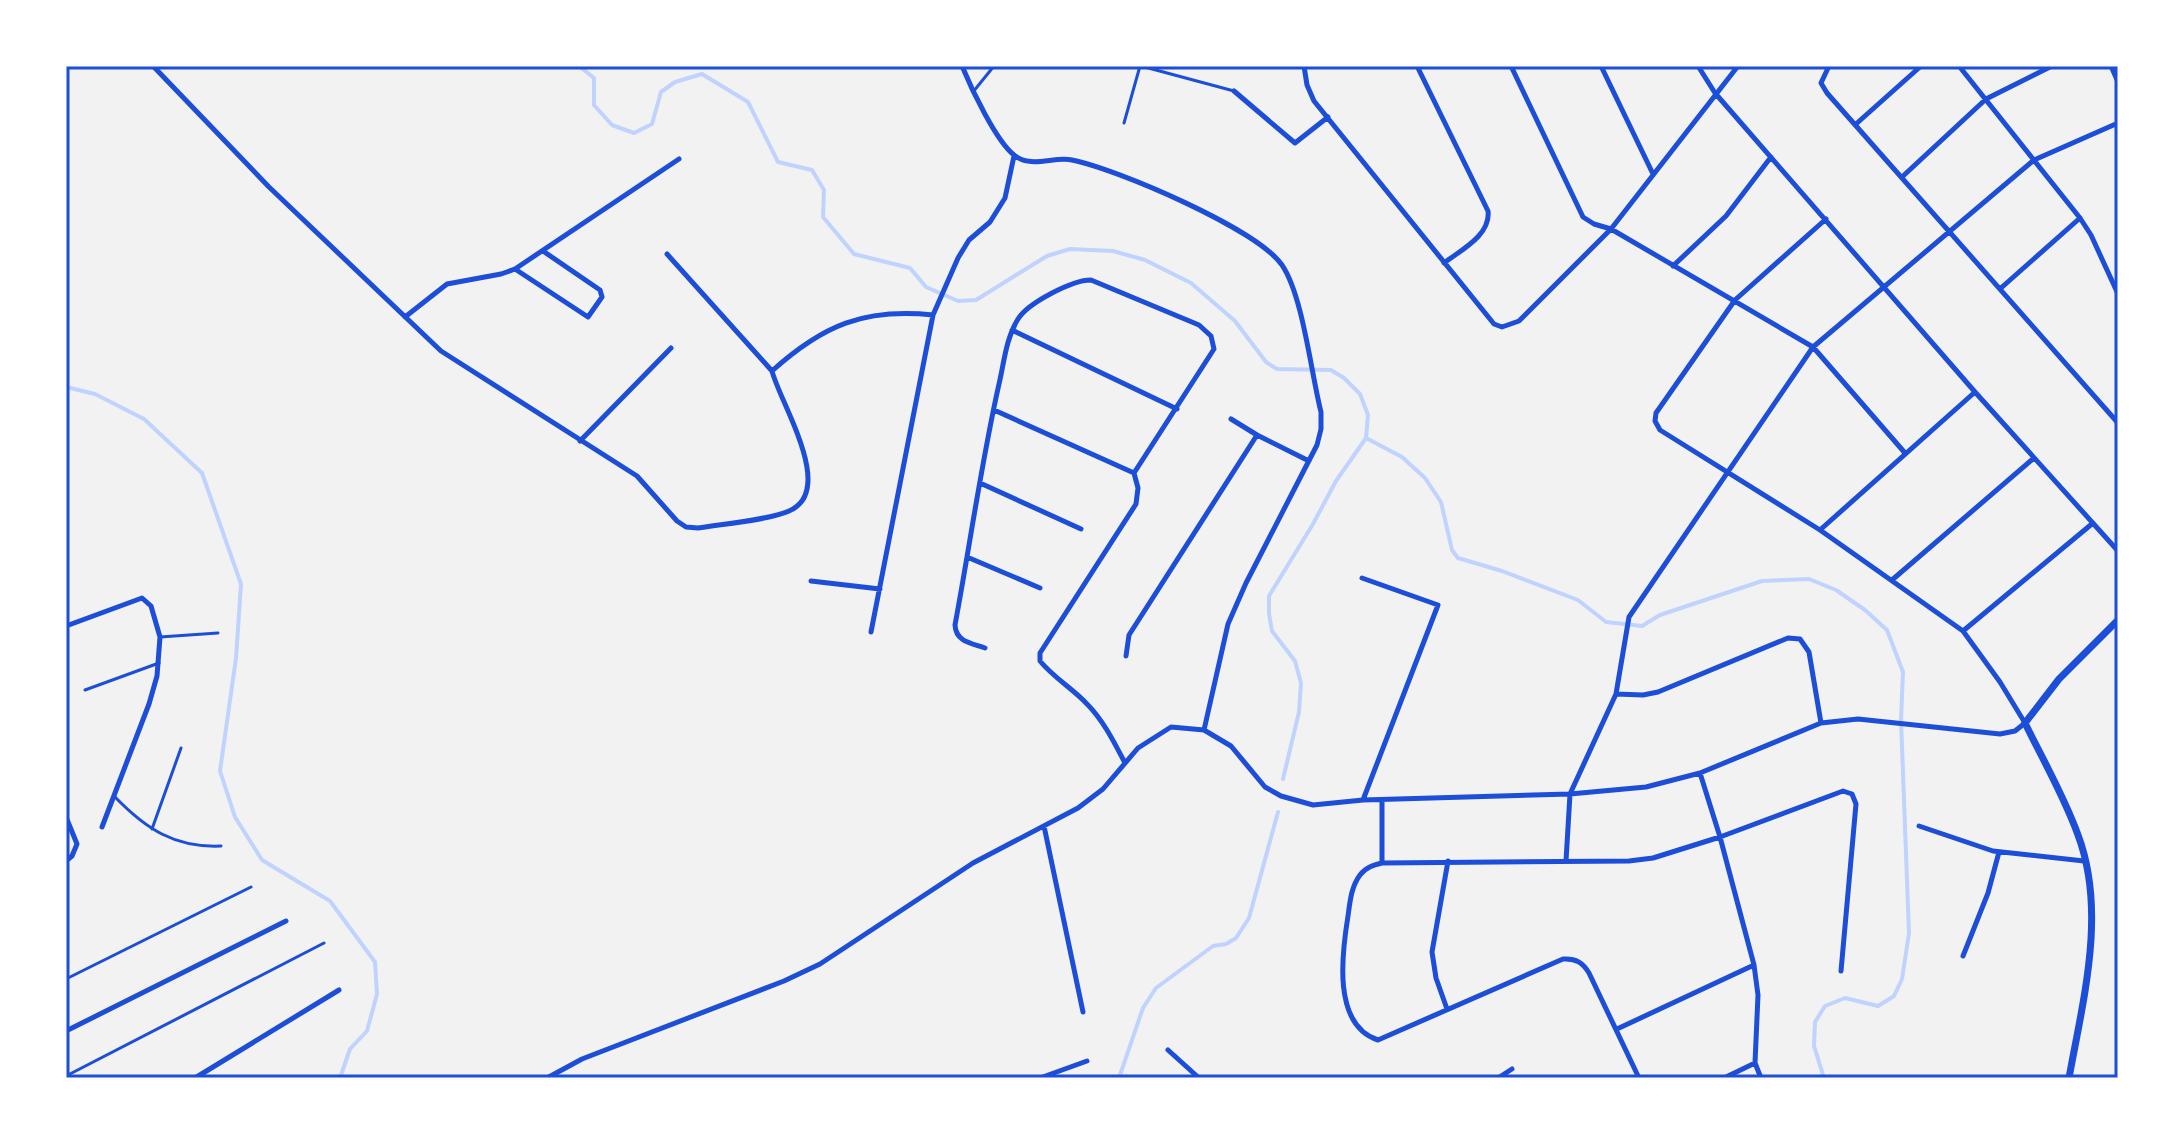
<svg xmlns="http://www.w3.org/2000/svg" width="2184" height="1144" font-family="Barlow,sans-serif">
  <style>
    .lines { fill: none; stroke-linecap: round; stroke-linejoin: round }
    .stream { stroke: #bfd3fe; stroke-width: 4 }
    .service { stroke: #1d4ed8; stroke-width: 3 }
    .minor { stroke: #1d4ed8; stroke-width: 5 }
    .tertiary { stroke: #1d4ed8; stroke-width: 7 }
    .neatline { fill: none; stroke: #1d4ed8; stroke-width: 3 }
  </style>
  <rect width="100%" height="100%" fill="#f2f2f2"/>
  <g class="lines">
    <path class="stream" d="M 579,66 L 594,78 L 594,105 L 612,125 L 634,133 L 652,124 L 661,92 L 675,82 L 702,74 L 748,102 L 778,162 L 812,170 L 824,190 L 823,217 L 854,254 L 910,268 L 926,287 L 958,301 L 976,300 L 1047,256 L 1070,249 L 1113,251 L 1145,260 L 1191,283 L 1235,321 L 1266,362 L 1277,369 L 1331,370 L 1344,378 L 1360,394 L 1368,415 L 1366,438
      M 66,387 L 95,394 L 144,419 L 202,473 L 241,584 L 236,658 L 220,771 L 235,817 L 262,860 L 330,901 L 375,962 L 377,994 L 367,1031 L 350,1049 L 340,1078
      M 1366,438 L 1402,457 L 1425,478 L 1441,502 L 1452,550 L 1458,558 L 1502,571 L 1578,600 L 1606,622 L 1642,626 L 1660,615 L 1762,581 L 1809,579 L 1836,590 L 1865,610 L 1887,630 L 1903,672 L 1901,720 L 1909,933 L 1902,979 L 1894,996 L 1878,1006 L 1845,998 L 1825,1006 L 1815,1022 L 1814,1046 L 1824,1078
      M 1283,779 L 1299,712 L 1301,683 L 1295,661 L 1272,631 L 1269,614 L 1269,596 L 1313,524 L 1336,481 L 1366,438
      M 1119,1078 L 1143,1008 L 1156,988 L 1213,946 L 1226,944 L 1236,938 L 1249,918 L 1278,812"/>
    <path class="service" d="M 1141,66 L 1234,91
      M 973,92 L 994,66
      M 1124,123 L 1140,66
      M 160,637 L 218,633
      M 85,690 L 159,663
      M 115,797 C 146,829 175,848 221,846
      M 152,829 L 181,748
      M 66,979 L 251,887
      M 66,1076 L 324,943"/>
    <path class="minor" d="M 153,66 L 269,187 L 441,351 L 637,476 L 677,521 L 686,527 L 698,528 C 722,524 769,520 789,511 C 837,491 780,403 772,371 C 823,325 864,308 933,315 L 958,258 L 969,240 L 990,222 L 1005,198 L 1014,156
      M 962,66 C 971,88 996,141 1014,155 C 1032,169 1053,156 1072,160 C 1117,169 1257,229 1282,265 C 1303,296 1311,373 1321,412 L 1321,429 L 1317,445 L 1246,583 L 1228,624 L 1204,730
      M 1304,66 L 1307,85 L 1314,101 L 1494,324 L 1502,327 L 1519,321 L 1611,229 L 1738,66
      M 1417,66 L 1488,211 C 1491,235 1461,250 1444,263
      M 1511,66 L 1583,217 L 1594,224 L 1611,229 L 1813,347 L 1905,453
      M 1601,66 L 1653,174
      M 1698,66 L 1715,93 L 1975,392 L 2118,551
      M 1829,66 L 1821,83 L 1827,93 L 2118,423
      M 1959,66 L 2080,218 L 2091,235 L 2118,294
      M 2111,66 L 2118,82
      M 1234,91 L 1295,143 L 1328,117
      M 1856,124 L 1921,66
      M 1902,177 L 1986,99 L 2052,66
      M 667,254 L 772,371
      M 1673,266 L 1726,216 L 1771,157
      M 515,269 L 588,317 L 602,297 L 600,290 L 543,251
      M 2001,288 L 2080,218
      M 405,317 L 447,284 L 501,274 L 515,269 L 679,159
      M 1012,330 L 1177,409
      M 994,410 L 1134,473
      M 1231,419 L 1257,435
      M 580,441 L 671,348
      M 980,483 L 1081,529
      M 1820,530 L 1975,392
      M 967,557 L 1040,588
      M 1362,578 L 1438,605 L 1363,800
      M 1892,580 L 2034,458
      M 811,581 L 880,589
      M 66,626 L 142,598 L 151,606 L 160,637 L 157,676 L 149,704 L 102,827
      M 1963,631 L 2093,523
      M 871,632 L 933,315
      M 985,648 C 971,643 956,642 955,625 C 970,545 981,464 999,384 C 1004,363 1006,338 1018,319 C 1028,303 1072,280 1091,280 L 1199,325 L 1211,336 L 1214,349 L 1134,473 L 1138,488 L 1136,504 L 1040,653 L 1040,661 C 1054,678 1072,688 1087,704 C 1103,720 1114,742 1125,763
      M 1126,656 L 1129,635 L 1257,435 L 1309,461
      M 1616,694 L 1643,695 L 1658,692 L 1788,638 L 1800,639 L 1809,652 L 1821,723
      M 1700,773 L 1720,837 L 1754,965 L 1758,995 L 1755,1063 L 1761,1078
      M 1382,800 L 1382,863 C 1374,865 1366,867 1360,875 C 1351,887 1350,902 1348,916 C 1342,953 1332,1025 1378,1040 L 1563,959 C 1576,958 1583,963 1589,973 L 1639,1078
      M 66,817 L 77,844 L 72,856 L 66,861
      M 1044,826 L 1083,1012
      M 1919,826 L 1993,851 L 2084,861
      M 1566,861 L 1570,794 L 1616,694 L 1629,617 L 1813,347 L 2034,160 L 2118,123
      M 1382,863 L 1629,861 L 1653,858 L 1720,837 L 1843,791 L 1852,794 L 1856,804 L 1841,971
      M 1963,956 L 1988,893 L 1999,852
      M 1447,1009 L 1436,978 L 1432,952 L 1448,861
      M 1617,1029 L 1754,965
      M 66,1031 L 286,921
      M 1168,1050 L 1199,1078
      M 195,1078 L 339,990
      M 547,1078 L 582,1059 L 784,981 L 820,964 L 973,863 L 1078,808 L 1103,789 L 1138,748 L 1171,727 L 1204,730 L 1231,746 L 1265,787 L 1281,796 L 1313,805 L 1363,800 L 1570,794 L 1646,787 L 1700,773 L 1821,723 L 1858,719 L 2000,734 L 2015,731 L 2025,723 L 2000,682 L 1963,631 L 1820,530 L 1660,430 L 1655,421 L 1656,413 L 1735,300 L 1826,219
      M 1040,1078 L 1087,1061
      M 1498,1078 L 1512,1069
      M 1724,1078 L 1755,1063"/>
    <path class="tertiary" d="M 2069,1078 C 2083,1000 2107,912 2078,835 C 2064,796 2043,760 2025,723 L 2059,679 L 2118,620"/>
  </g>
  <rect width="2184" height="1144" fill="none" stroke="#ffffff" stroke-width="136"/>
  <rect x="68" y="68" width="2048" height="1008" class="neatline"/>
</svg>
